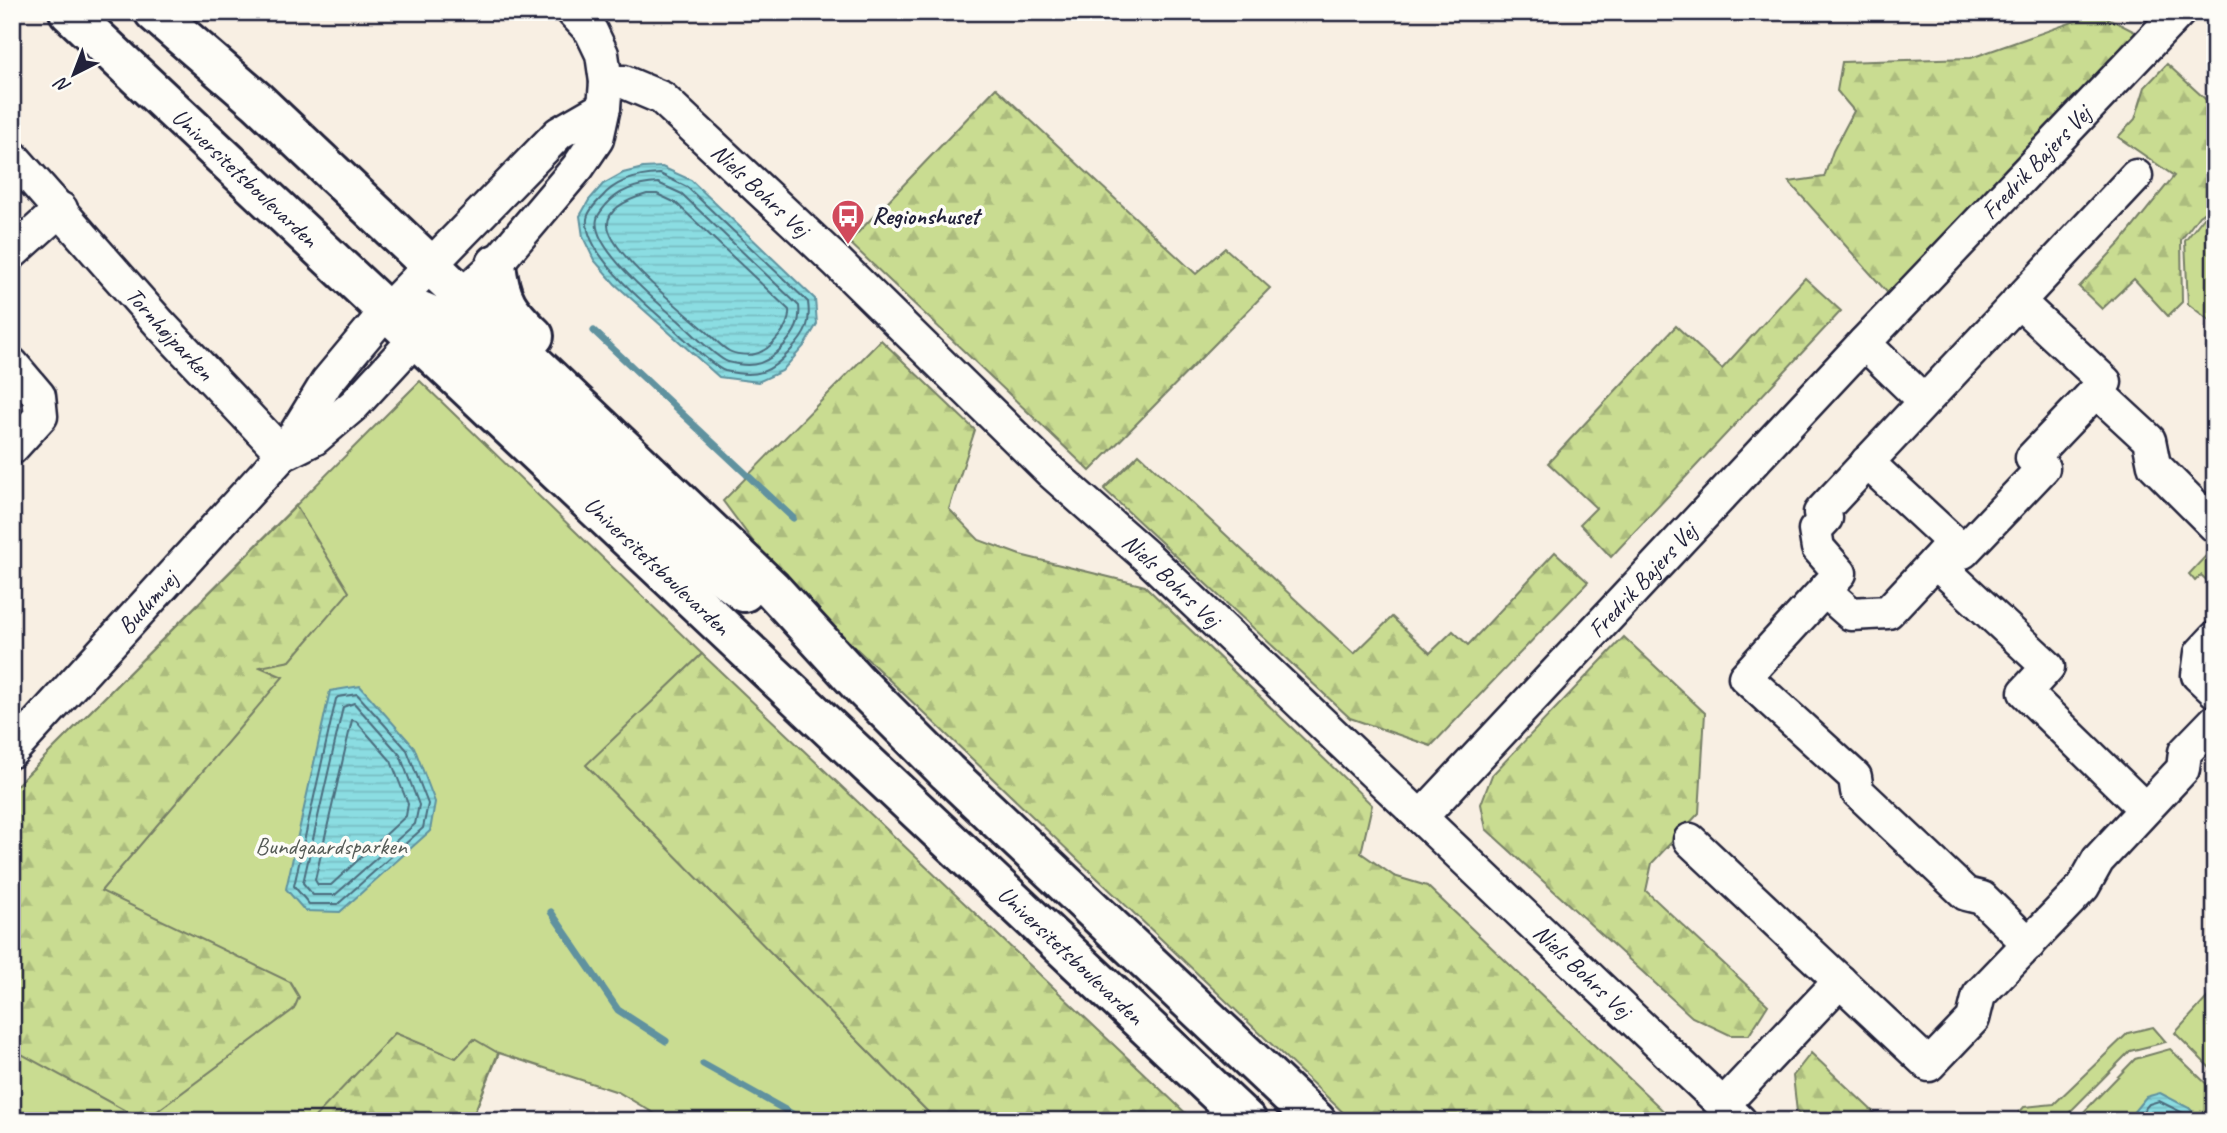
<svg xmlns="http://www.w3.org/2000/svg" width="2227" height="1133" font-family="Caveat,sans-serif">
  <style>
    .green { fill: #c9dc91; stroke: #767f66; stroke-width: 2 }
    .forest { fill: url(#forest-firs); stroke: #767f66; stroke-width: 2 }
    .water { fill: url(#water-rules); stroke: #61929f; stroke-width: 2 }
    .lines { fill: none; stroke-linecap: round; stroke-linejoin: round }
    .shore { stroke: #4c6d7e; stroke-width: 2 }
    .stream { stroke: #61929f; stroke-width: 7 }
    .minor-casing { stroke: #22223b; stroke-width: 37 }
    .major-casing { stroke: #22223b; stroke-width: 44 }
    .minor { stroke: #fdfcf7; stroke-width: 32 }
    .major { stroke: #fdfcf7; stroke-width: 38 }
    .labels { text-anchor: middle; stroke-width: 7; stroke-linejoin: round; paint-order: stroke }
    .street-label { font-size: 24px; fill: #22223b; stroke: #fdfcf7 }
    .poi-label { font-size: 24px; font-weight: bold; fill: #22223b; stroke: #fdfcf7; text-anchor: start }
    .park-label { font-size: 24px; fill: #545a55; stroke: #fdfcf7 }
  </style>
  <defs>
    <pattern id="forest-firs" width="22" height="20" patternUnits="userSpaceOnUse" patternTransform="scale(1.75)"><rect width="22" height="20" fill="#c9dc91"/><path d="M5 1l3.5 6h-7zM16 11l3.5 6h-7z" fill="#acbc7e"/></pattern>
    <pattern id="water-rules" width="6" height="5" patternUnits="userSpaceOnUse" patternTransform="scale(1.75)"><rect width="6" height="5" fill="#8bdde2"/><path d="M0 2.5h6" fill="none" stroke="#78bdc3"/></pattern>
  </defs>
  <rect width="100%" height="100%" fill="#f8efe3"/>
  <filter id="ink" filterUnits="userSpaceOnUse"><feTurbulence type="fractalNoise" baseFrequency=".0143" numOctaves="2"/><feDisplacementMap in="SourceGraphic" scale="14" xChannelSelector="R" yChannelSelector="G"/><feConvolveMatrix kernelMatrix="1 2 1 2 8 2 1 2 1" color-interpolation-filters="sRGB"/></filter>
  <g filter="url(#ink)">
    <path class="green" d="M 2215,210 L 2215,319 L 2209,320 L 2188,304 L 2185,241 L 2204,217 Z
      M 420,381 L 702,654 L 587,766 L 937,1121 L 667,1121 L 618,1092 L 499,1053 L 471,1121 L 12,1121 L 12,790 Z
      M 2215,546 L 2215,588 L 2201,575 L 2195,581 L 2189,574 Z
      M 2215,989 L 2215,1073 L 2175,1033 Z
      M 2153,1027 L 2166,1042 L 2130,1051 L 2061,1121 L 2012,1121 L 2024,1107 L 2054,1104 L 2128,1033 Z
      M 2170,1049 L 2215,1092 L 2215,1121 L 2202,1121 L 2189,1108 L 2130,1114 L 2126,1121 L 2075,1121 L 2135,1059 Z"/>
    <path class="forest" d="M 2098,13 L 2141,35 L 1893,299 L 1789,182 L 1824,177 L 1833,151 L 1854,111 L 1837,91 L 1842,62 L 1971,58 Z
      M 2167,64 L 2215,108 L 2215,205 L 2199,216 L 2181,240 L 2182,302 L 2168,316 L 2134,279 L 2102,309 L 2079,287 L 2121,242 L 2174,176 L 2118,137 L 2135,119 L 2145,87 Z
      M 996,88 L 1196,274 L 1225,248 L 1270,288 L 1090,471 L 849,242 Z
      M 1805,278 L 1841,311 L 1611,557 L 1580,524 L 1596,508 L 1548,463 L 1676,326 L 1722,369 Z
      M 881,340 L 975,430 L 949,509 L 979,540 L 1020,555 L 1145,586 L 1372,805 L 1361,853 L 1394,876 L 1427,886 L 1674,1121 L 1352,1121 L 775,571 L 723,501 Z
      M 1139,454 L 1354,654 L 1392,617 L 1430,653 L 1453,631 L 1468,645 L 1555,552 L 1588,582 L 1431,746 L 1350,718 L 1104,489 Z
      M 296,506 L 349,592 L 290,661 L 260,667 L 283,677 L 101,891 L 290,982 L 299,997 L 294,1009 L 144,1121 L 12,1049 L 12,790 Z
      M 1624,637 L 1705,713 L 1699,813 L 1652,863 L 1646,891 L 1768,1005 L 1749,1035 L 1730,1035 L 1692,1017 L 1486,829 L 1481,804 L 1492,775 Z
      M 702,654 L 1194,1121 L 937,1121 L 586,765 Z
      M 395,1033 L 456,1058 L 474,1039 L 498,1053 L 471,1121 L 311,1121 Z
      M 1811,1053 L 1883,1121 L 1805,1121 L 1797,1112 L 1793,1076 Z"/>
    <path class="water" d="M 662,167 L 691,180 L 815,299 L 817,324 L 804,346 L 782,371 L 758,382 L 719,377 L 615,284 L 594,260 L 583,237 L 580,216 L 589,200 L 603,184 L 623,173 L 643,168 Z
      M 360,686 L 414,747 L 435,802 L 430,831 L 340,912 L 305,911 L 286,889 L 330,691 Z
      M 2160,1093 L 2189,1108 L 2202,1121 L 2126,1121 L 2146,1097 Z"/>
    <g class="lines">
      <path class="shore" d="M 660,174 L 687,187 L 808,302 C 811,324 806,334 791,350 C 770,374 756,378 725,371 C 714,368 685,339 675,330 C 650,308 584,255 587,219 C 588,211 596,203 602,197 C 616,180 638,175 660,174 Z
        M 658,183 L 682,194 L 799,306 C 801,322 795,332 785,344 C 768,364 754,369 728,362 C 717,359 689,330 679,321 C 659,304 590,247 597,219 C 598,214 603,209 606,205 C 619,190 638,184 658,183 Z
        M 647,194 L 657,194 L 676,203 L 789,310 C 791,326 770,351 755,354 C 749,356 734,354 729,351 C 720,346 712,336 705,330 C 683,311 609,252 608,225 C 607,207 633,198 647,194 Z
        M 357,694 L 407,750 L 428,804 L 423,828 L 338,904 L 309,904 L 294,886 L 336,699 L 338,697 Z
        M 354,703 L 400,755 L 419,805 L 415,824 L 335,895 L 313,895 L 303,883 L 343,707 Z
        M 352,720 L 356,721 L 391,761 L 408,804 L 406,816 L 331,885 L 318,885 L 315,880 Z
        M 2134,1121 L 2149,1104 L 2159,1101 L 2185,1114 L 2192,1121"/>
      <path class="stream" d="M 594,331 L 793,518
        M 551,912 L 618,1010 L 666,1041
        M 703,1064 L 805,1121"/>
      <defs>
        <g id="minor">
          <path id="s1" d="M 606,82 L 624,82 L 662,98 L 837,262 L 1051,472 L 1146,556 L 1740,1121"/>
          <path id="s2" d="M 12,156 L 160,324 L 283,454"/>
          <path d="M 12,253 L 61,209"/>
          <path d="M 2018,301 L 2105,382 L 2096,391 L 2149,440 L 2154,465 L 2215,526"/>
          <path d="M 1864,343 L 1924,401"/>
          <path d="M 12,364 L 39,396 L 41,416 L 12,448"/>
          <path d="M 288,452 L 314,439 L 354,405 L 416,338 L 496,264 L 578,167 L 597,139 L 604,107 L 606,82 L 602,54 L 591,31 L 573,12"/>
          <path d="M 1867,462 L 1953,542"/>
          <path d="M 1935,562 L 1953,542 L 1963,552 L 2043,468 L 2032,458 L 2096,391"/>
          <path d="M 1825,591 L 1851,614 L 1888,612 L 1935,562 L 2048,667 L 2025,692 L 2145,809"/>
          <path d="M 2215,638 L 2201,653 L 2198,675 L 2215,691"/>
          <path id="s3" d="M 12,751 L 283,454 L 327,382 L 387,310 L 559,133 L 604,107"/>
          <path id="s4" d="M 1421,817 L 1864,343 L 2179,12"/>
          <path d="M 1690,840 L 1929,1065 L 1973,1019 L 1979,995 L 2083,887 L 2098,860 L 2183,769 L 2185,752 L 2215,721"/>
          <path d="M 2029,944 L 1982,898 L 1966,894 L 1857,791 L 1855,777 L 1745,677 L 1840,573 L 1818,548 L 1815,530 L 1826,518 L 1820,513 L 2136,176"/>
          <path d="M 1723,1105 L 1840,981"/>
        </g>
        <g id="major">
          <path id="s5" d="M 69,12 L 1247,1121"/>
          <path d="M 154,12 L 257,101 L 772,589 L 857,682 L 947,772 L 1316,1121"/>
          <path d="M 496,264 C 500,301 508,311 534,336"/>
          <path d="M 387,310 C 416,305 427,312 451,328 L 680,544 L 744,592"/>
        </g>
      </defs>
      <use href="#minor" class="minor-casing"/>
      <use href="#major" class="major-casing"/>
      <use href="#minor" class="minor"/>
      <use href="#major" class="major"/>
    </g>
  </g>
  <defs>
    <symbol id="bus-pin" viewBox="-11 -11 22 30"><path d="M0 17L-7.5 6A9.5 9.5 0 1 1 7.5 6Z" fill="#d1495b" stroke="#fdfcf7"/><path d="M-5-6H5V4H4V6H2V4H-2V6H-4V4H-5ZM-3.5-4V0h7V-4ZM-3.5 1.2v1.5H-2V1.2ZM2 1.2v1.5H3.5V1.2Z" fill="#fff"/></symbol>
  </defs>
  <g fill-rule="evenodd">
    <use href="#bus-pin" x="829" y="197" width="38" height="52"/>
  </g>
  <g class="labels">
    <g class="street-label">
      <text dy="8" stroke="none"><textPath href="#s4" startOffset="898">Fredrik Bajers Vej</textPath></text>
      <text dy="8" stroke="none"><textPath href="#s5" startOffset="242">Universitetsboulevarden</textPath></text>
      <text dy="8" stroke="none"><textPath href="#s1" startOffset="194">Niels Bohrs Vej</textPath></text>
      <text dy="8" stroke="none"><textPath href="#s2" startOffset="238">Tornhøjparken</textPath></text>
      <text dy="8" stroke="none"><textPath href="#s5" startOffset="808">Universitetsboulevarden</textPath></text>
      <text dy="8" stroke="none"><textPath href="#s1" startOffset="761">Niels Bohrs Vej</textPath></text>
      <text dy="8" stroke="none"><textPath href="#s4" startOffset="324">Fredrik Bajers Vej</textPath></text>
      <text dy="8" stroke="none"><textPath href="#s3" startOffset="201">Budumvej</textPath></text>
      <text dy="8" stroke="none"><textPath href="#s5" startOffset="1376">Universitetsboulevarden</textPath></text>
      <text dy="8" stroke="none"><textPath href="#s1" startOffset="1328">Niels Bohrs Vej</textPath></text>
    </g>
    <g class="poi-label">
      <text x="872" y="224">Regionshuset</text>
    </g>
    <g class="park-label">
      <text x="331" y="854">Bundgaardsparken</text>
    </g>
  </g>
  <rect width="2227" height="1133" fill="none" stroke="#fdfcf7" stroke-width="42"/>
  <rect x="21" y="21" width="2185" height="1091" fill="none" stroke="#22223b" stroke-width="2.5" filter="url(#ink)"/>
  <g transform="translate(74 74) rotate(222)" stroke="#fdfcf7" stroke-width="5" paint-order="stroke">
  <path d="M0-5L12 26L0 18L-12 26Z" fill="#22223b"/>
  <text y="-10" font-size="19" font-weight="bold" text-anchor="middle" fill="#22223b">N</text>
  </g>
</svg>
